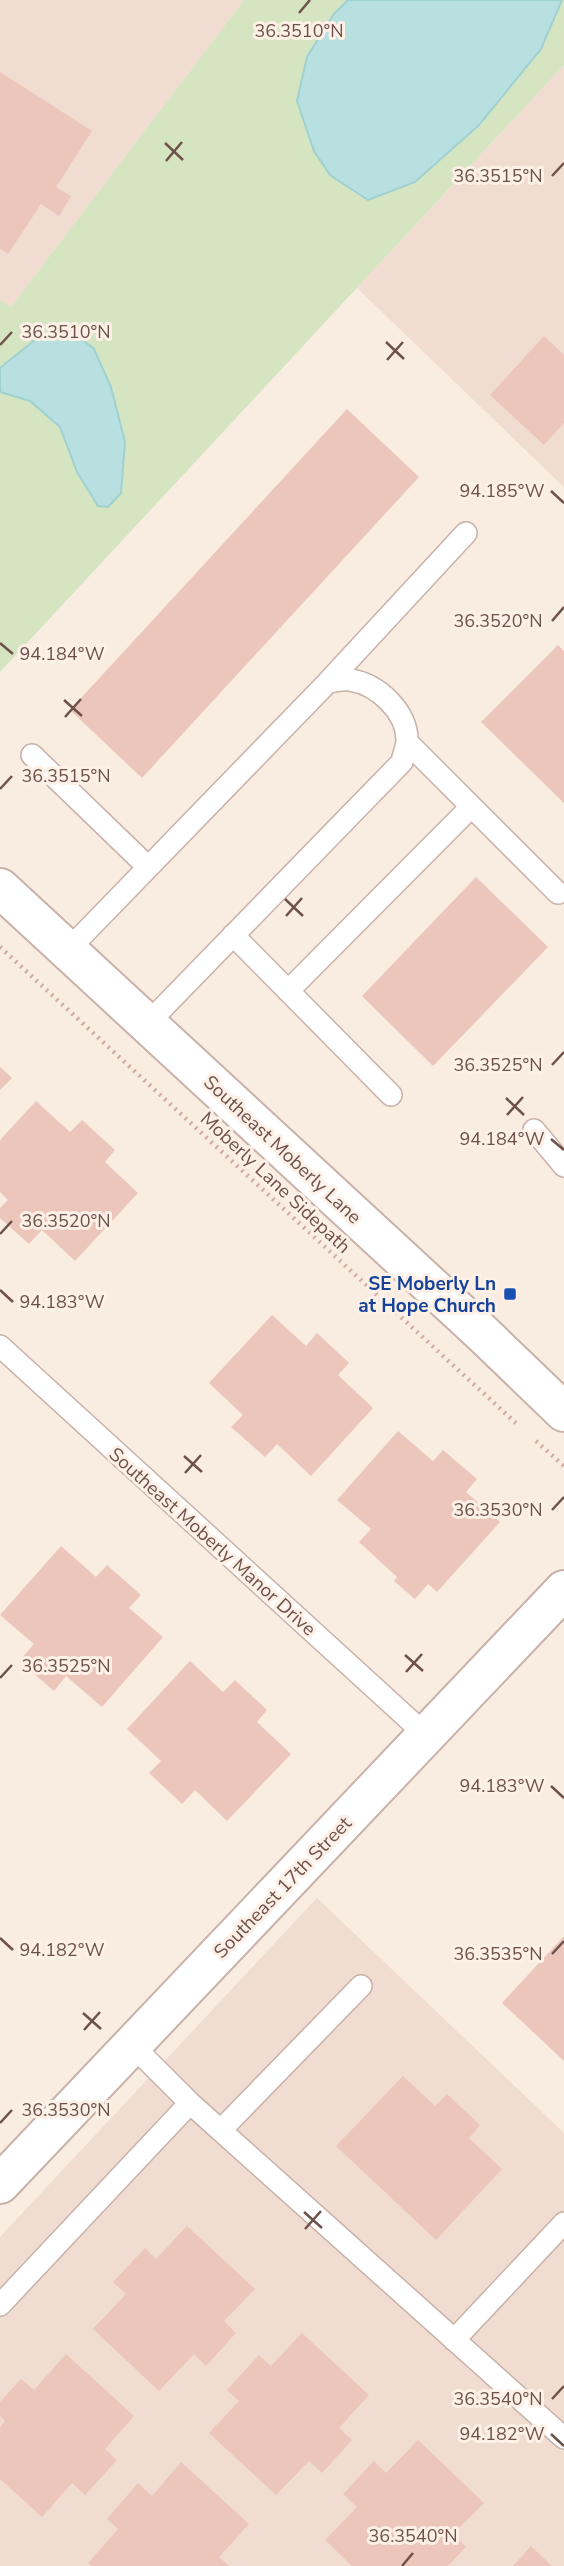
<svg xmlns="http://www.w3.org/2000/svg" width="564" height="2566" font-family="'Nunito Sans',sans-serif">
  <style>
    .residential { fill: #f0dcd0 }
    .grass { fill: #d5e5c1 }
    .water { fill: #b8e0e0; stroke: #9fd1d1; stroke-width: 2 }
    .building { fill: #ecc6bb }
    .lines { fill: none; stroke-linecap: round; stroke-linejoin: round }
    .service-casing { stroke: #c8b2a9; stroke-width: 24 }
    .minor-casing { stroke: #c8b2a9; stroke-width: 42 }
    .tertiary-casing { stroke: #c8b2a9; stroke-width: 42 }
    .path { stroke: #d0aa9f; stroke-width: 4.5; stroke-dasharray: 2 5; stroke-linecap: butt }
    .service { stroke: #fff; stroke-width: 21 }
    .minor { stroke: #fff; stroke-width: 38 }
    .tertiary { stroke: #fff; stroke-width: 38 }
    .ticks { fill: none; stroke: #6e514a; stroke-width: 2.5 }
    .transit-dot { fill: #1a4fb4; stroke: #fdf0e6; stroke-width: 2.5 }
    .labels { text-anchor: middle; stroke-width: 6; stroke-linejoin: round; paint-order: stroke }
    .street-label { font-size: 19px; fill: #6e514a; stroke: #fdf0e6 }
    .transit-label { font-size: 19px; font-weight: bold; fill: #164399; stroke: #fdf0e6; text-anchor: end }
    .ticks-label { font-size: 18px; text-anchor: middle; fill: #6e514a; stroke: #fdf0e6; stroke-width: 6; stroke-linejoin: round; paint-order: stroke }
  </style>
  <rect width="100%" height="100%" fill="#f9ece1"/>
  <path class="residential" d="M 0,0 L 244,0 L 11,307 L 0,300 Z
    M 564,65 L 564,487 L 357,288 Z
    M 317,1898 L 564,2133 L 564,2566 L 0,2566 L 0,2237 Z"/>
  <path class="grass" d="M 244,0 L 564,0 L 564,65 L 0,672 L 0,300 L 11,307 Z"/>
  <path class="water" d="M 348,0 L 562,0 L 541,49 L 479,125 L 415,182 L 368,200 L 330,175 L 314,151 L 297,101 L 307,57 L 334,14 Z
    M 73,332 L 94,349 L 111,387 L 125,442 L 121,493 L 108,507 L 98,506 L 77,472 L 60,427 L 30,401 L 0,392 L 0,368 L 35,340 Z"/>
  <path class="building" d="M 0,72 L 92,131 L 56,187 L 71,196 L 59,216 L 41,204 L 8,254 L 0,249 Z
    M 544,336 L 564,355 L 564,423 L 544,445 L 490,395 Z
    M 347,409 L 419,477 L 142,778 L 70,710 Z
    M 558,645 L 564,651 L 564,803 L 481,722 Z
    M 476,877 L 548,947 L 433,1066 L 362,996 Z
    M 0,1067 L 12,1078 L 0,1090 Z
    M 36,1101 L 70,1132 L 82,1120 L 115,1150 L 105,1162 L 138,1193 L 75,1261 L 42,1230 L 29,1244 L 0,1218 L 0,1208 L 8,1200 L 0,1192 L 0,1140 Z
    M 272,1315 L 306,1346 L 317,1333 L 349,1363 L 338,1375 L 373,1408 L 311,1476 L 277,1444 L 265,1457 L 231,1427 L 243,1415 L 209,1383 Z
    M 398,1431 L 433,1461 L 443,1450 L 477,1479 L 466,1492 L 500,1522 L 437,1592 L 428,1584 L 415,1599 L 394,1581 L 397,1577 L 359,1542 L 371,1529 L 337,1500 Z
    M 61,1546 L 96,1577 L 107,1565 L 141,1595 L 129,1608 L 163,1637 L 102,1707 L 66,1676 L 54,1691 L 19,1661 L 34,1644 L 0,1615 Z
    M 190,1661 L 223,1692 L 235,1680 L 267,1710 L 257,1722 L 291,1754 L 227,1821 L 195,1790 L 182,1804 L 149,1773 L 161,1761 L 127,1729 Z
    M 564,1936 L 564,2061 L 502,2003 Z
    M 403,2076 L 435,2106 L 447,2094 L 480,2125 L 469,2138 L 502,2169 L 436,2240 L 336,2146 Z
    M 187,2226 L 255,2289 L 224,2321 L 236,2333 L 206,2366 L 194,2354 L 159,2391 L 93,2329 L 126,2294 L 113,2282 L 145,2248 L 156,2259 Z
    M 302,2333 L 369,2395 L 339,2428 L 352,2440 L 322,2473 L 309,2461 L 276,2495 L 209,2433 L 239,2401 L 227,2390 L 259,2355 L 271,2366 Z
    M 66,2354 L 134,2416 L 105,2449 L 117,2460 L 85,2495 L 72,2483 L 42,2517 L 0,2479 L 0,2427 L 5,2421 L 0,2416 L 0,2402 L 21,2379 L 34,2390 Z
    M 418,2440 L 484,2503 L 453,2534 L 466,2547 L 448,2566 L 352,2566 L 325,2540 L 357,2507 L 343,2494 L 374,2461 L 386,2473 Z
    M 181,2462 L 249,2524 L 219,2557 L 229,2566 L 91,2566 L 88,2563 L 118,2529 L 107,2519 L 138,2483 L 152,2496 Z
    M 531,2546 L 552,2566 L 513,2566 Z"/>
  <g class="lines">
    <defs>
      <path id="service" d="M 328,682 L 466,533
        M 407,742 L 558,893
        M 32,755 L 148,867
        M 233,935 L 391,1095
        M 68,950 L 328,682 C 335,681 344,679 350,680 C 378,684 407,712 407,740 C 407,747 403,755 402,762 L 148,1023
        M 288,991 L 471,807
        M 534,1130 L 564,1166
        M 0,1346 L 426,1735
        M 132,2045 L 190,2103 L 564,2438
        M 221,2130 L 361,1986
        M 0,2305 L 190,2103
        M 454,2340 L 564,2223"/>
      <path id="minor" d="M 0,2184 L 564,1590"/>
      <path id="tertiary" d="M 0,888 L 482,1333 L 564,1412"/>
    </defs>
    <use href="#service" class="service-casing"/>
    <use href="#minor" class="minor-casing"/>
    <use href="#tertiary" class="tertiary-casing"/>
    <path class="path" d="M 0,947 L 519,1426
      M 536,1441 L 564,1466"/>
    <use href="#service" class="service"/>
    <use href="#minor" class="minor"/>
    <use href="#tertiary" class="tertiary"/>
  </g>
  <path class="ticks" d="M 299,13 L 310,0M 165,143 L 183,160M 166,161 L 182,142M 552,176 L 564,163M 386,342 L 404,359M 0,345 L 12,332M 387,360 L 403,342M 551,491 L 564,503M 552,621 L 564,607M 0,643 L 13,654M 64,700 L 82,716M 65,717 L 81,699M 0,789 L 12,776M 285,899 L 303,916M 286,916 L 302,898M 552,1065 L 564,1052M 506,1098 L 524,1115M 507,1115 L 523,1097M 551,1139 L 564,1150M 0,1234 L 12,1221M 0,1290 L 13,1302M 184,1456 L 202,1472M 185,1473 L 201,1455M 552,1510 L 564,1497M 405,1655 L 423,1671M 406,1672 L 422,1654M 0,1678 L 12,1665M 551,1786 L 564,1798M 0,1938 L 13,1950M 552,1954 L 564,1941M 83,2013 L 101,2029M 84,2030 L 100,2012M 0,2123 L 12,2110M 304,2212 L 322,2228M 305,2229 L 321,2211M 552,2399 L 564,2386M 551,2434 L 564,2446M 402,2566 L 413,2553"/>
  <rect class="transit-dot" x="503" y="1287" width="14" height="14" rx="3.5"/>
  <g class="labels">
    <g class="street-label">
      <text transform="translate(283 1149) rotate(43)" y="7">Southeast Moberly Lane</text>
      <text transform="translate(276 1182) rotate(43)" y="7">Moberly Lane Sidepath</text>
      <text transform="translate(213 1541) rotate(42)" y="7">Southeast Moberly Manor Drive</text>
      <text transform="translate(282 1887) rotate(-46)" y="7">Southeast 17th Street</text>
    </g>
    <g class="transit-label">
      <text x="496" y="1290">SE Moberly Ln<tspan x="496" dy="22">at Hope Church</tspan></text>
    </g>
  </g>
  <g class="ticks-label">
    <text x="299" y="37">36.3510°N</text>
    <text x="498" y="182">36.3515°N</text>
    <text x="66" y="338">36.3510°N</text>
    <text x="502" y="497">94.185°W</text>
    <text x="498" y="627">36.3520°N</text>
    <text x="62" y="660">94.184°W</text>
    <text x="66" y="782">36.3515°N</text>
    <text x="498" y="1071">36.3525°N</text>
    <text x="502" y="1145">94.184°W</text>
    <text x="66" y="1227">36.3520°N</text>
    <text x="62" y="1308">94.183°W</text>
    <text x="498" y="1516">36.3530°N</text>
    <text x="66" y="1672">36.3525°N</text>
    <text x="502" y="1792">94.183°W</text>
    <text x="62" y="1956">94.182°W</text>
    <text x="498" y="1960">36.3535°N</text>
    <text x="66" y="2116">36.3530°N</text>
    <text x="498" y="2405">36.3540°N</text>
    <text x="502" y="2440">94.182°W</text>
    <text x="413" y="2542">36.3540°N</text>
  </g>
</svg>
